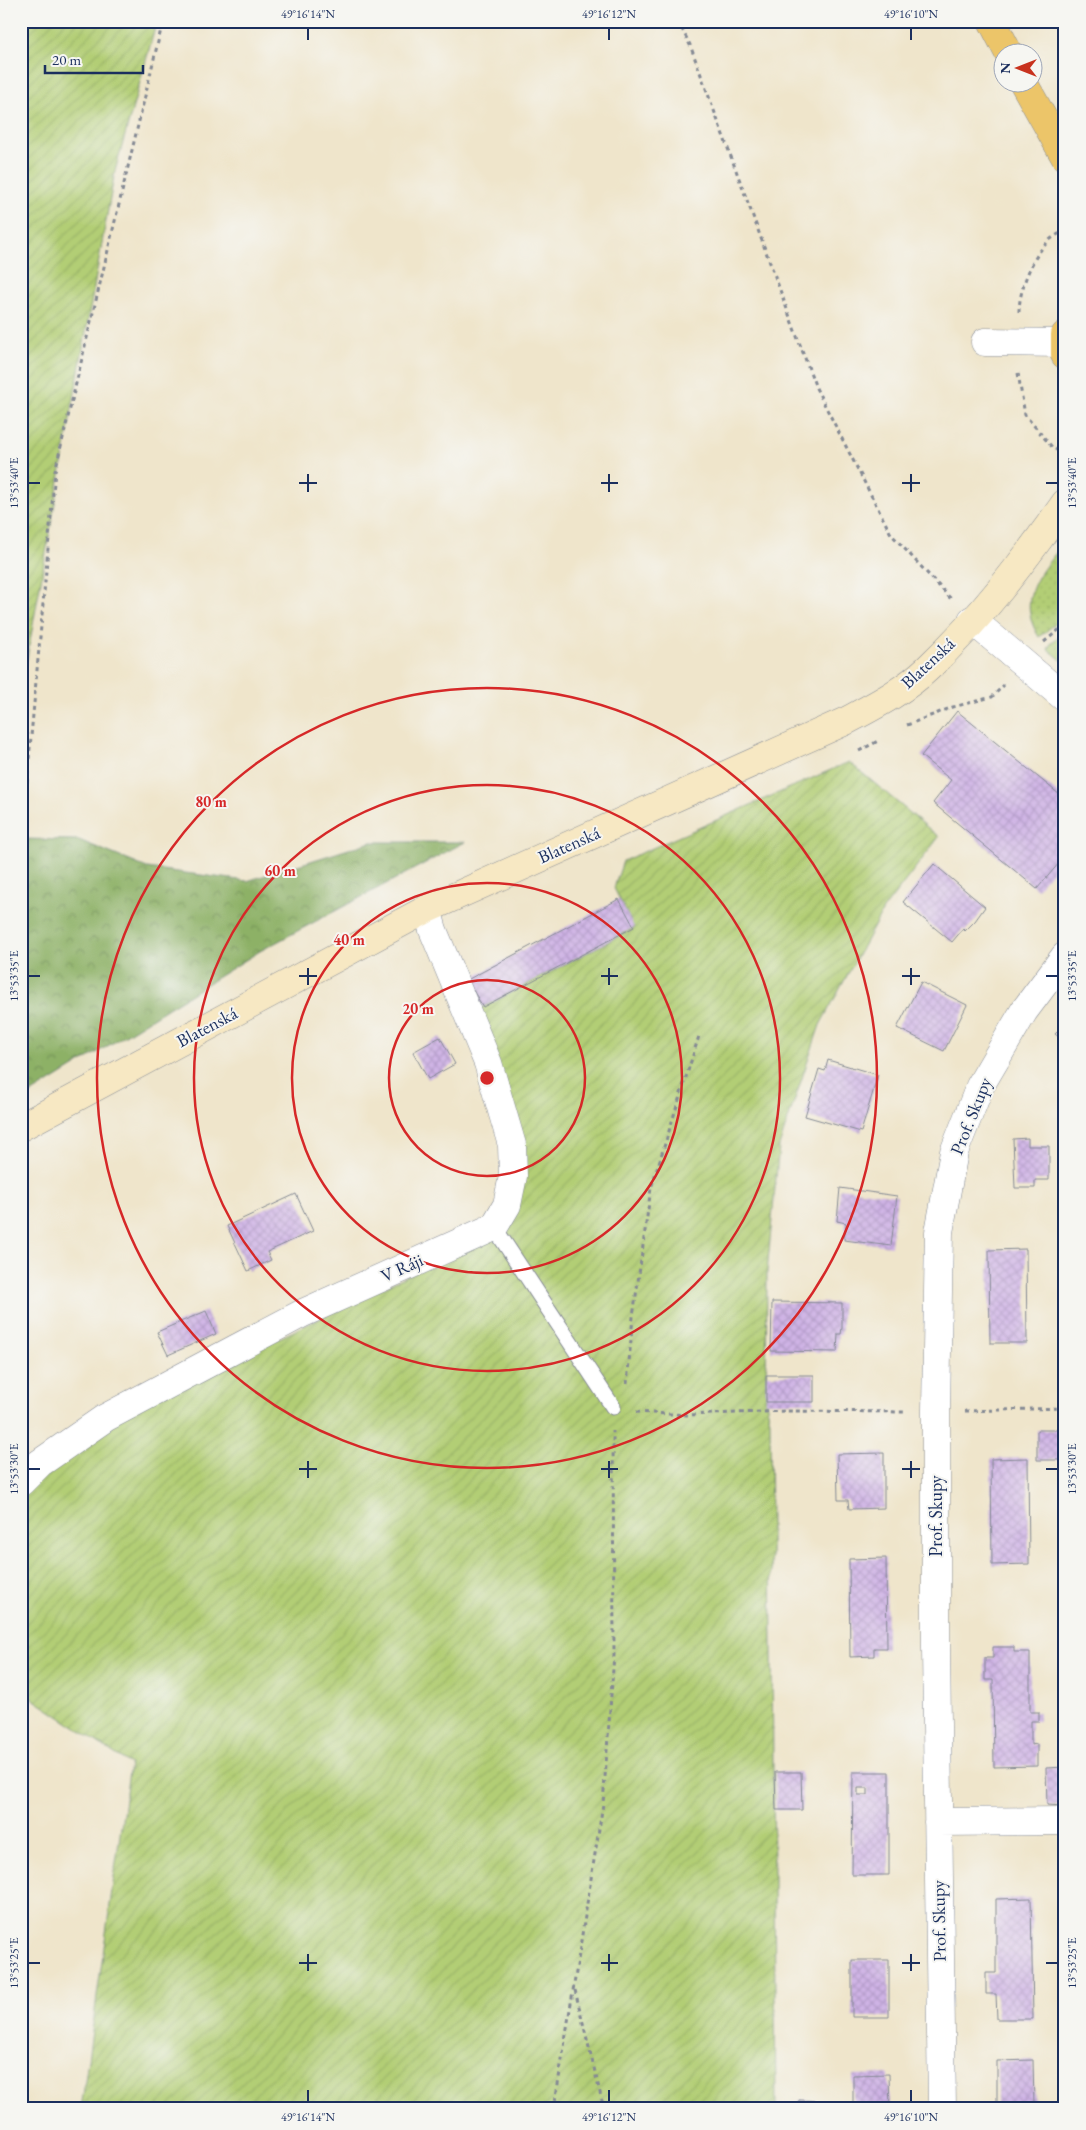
<svg xmlns="http://www.w3.org/2000/svg" width="1086" height="2130" font-family="'EB Garamond',serif">
  <style>
    .grass { fill: url(#grass-dots); stroke: #667e6a }
    .forest { fill: url(#forest-crowns); stroke: #547062 }
    .garden { fill: url(#garden-furrows); stroke: #667e6a }
    .building { fill: url(#building-cross-hatch); fill-rule: evenodd }
    .lines { fill: none; stroke-linecap: round; stroke-linejoin: round }
    .lane-casing { stroke: #858a94; stroke-width: 17 }
    .street-casing { stroke: #858a94; stroke-width: 29 }
    .secondary-casing { stroke: #858a94; stroke-width: 29 }
    .primary-casing { stroke: #858a94; stroke-width: 29 }
    .path { stroke: #858a94; stroke-width: 3; stroke-dasharray: 4 4; stroke-linecap: butt }
    .lane { stroke: #fff; stroke-width: 15 }
    .street { stroke: #fff; stroke-width: 28 }
    .secondary { stroke: #f7e8c3; stroke-width: 28 }
    .primary { stroke: #ecc569; stroke-width: 28 }
    .ticks { fill: none; stroke: #1b2f5e; stroke-width: 2 }
    .ring { fill: none; stroke: #d62828; stroke-width: 2.5 }
    .labels { text-anchor: middle; stroke-width: 4; stroke-linejoin: round; paint-order: stroke }
    .street-label { font-size: 18px; fill: #1b2f5e; stroke: #f6f6f2 }
    .centre { fill: #d62828; stroke: #f6f6f2; stroke-width: 2.5 }
    .ring-label { font-size: 15px; text-anchor: middle; font-weight: bold; fill: #d62828; stroke: #f6f6f2; stroke-width: 4; stroke-linejoin: round; paint-order: stroke }
    .neatline { fill: none; stroke: #1b2f5e; stroke-width: 2 }
    .ticks-label { font-size: 12px; text-anchor: middle; fill: #1b2f5e }
  </style>
  <defs>
    <pattern id="grass-dots" width="8" height="8" patternUnits="userSpaceOnUse" patternTransform="scale(1.25)"><rect width="8" height="8" fill="#b2ce75"/><path d="M2 2h.1M6 6h.1" fill="none" stroke="#98b168" stroke-width="1.8" stroke-linecap="round"/></pattern>
    <pattern id="forest-crowns" width="20" height="18" patternUnits="userSpaceOnUse" patternTransform="scale(1.25)"><rect width="20" height="18" fill="#8db166"/><path d="M2 6a3 3 0 1 1 6 0M12 15a3 3 0 1 1 6 0" fill="none" stroke="#729057"/></pattern>
    <pattern id="garden-furrows" width="10" height="10" patternUnits="userSpaceOnUse" patternTransform="scale(1.25)"><rect width="10" height="10" fill="#b2ce75"/><path d="M-1 1l2-2M0 10L10 0M9 11l2-2" fill="none" stroke="#98b168"/></pattern>
    <pattern id="building-cross-hatch" width="8" height="8" patternUnits="userSpaceOnUse" patternTransform="scale(1.25)"><rect width="8" height="8" fill="#cfb3e5"/><path d="M0 0l8 8M0 8l8-8" fill="none" stroke="#b19ac7"/></pattern>
  </defs>
  <rect width="100%" height="100%" fill="#f6f6f2"/>
  <filter id="ink" filterUnits="userSpaceOnUse"><feTurbulence type="fractalNoise" baseFrequency=".02" numOctaves="2"/><feDisplacementMap in="SourceGraphic" scale="10" xChannelSelector="R" yChannelSelector="G"/><feConvolveMatrix kernelMatrix="1 2 1 2 8 2 1 2 1" color-interpolation-filters="sRGB"/></filter>
  <filter id="wash" filterUnits="userSpaceOnUse"><feTurbulence type="fractalNoise" baseFrequency=".0096" numOctaves="4" result="noise"/><feDisplacementMap in="SourceGraphic" scale="20" xChannelSelector="R" yChannelSelector="G"/><feGaussianBlur stdDeviation="1.12" result="paint"/><feColorMatrix in="noise" values="0 0 0 0 0 0 0 0 0 0 0 0 0 0 0 0 0 1.4 0 .05"/><feComposite in="paint" operator="in"/></filter>
  <g filter="url(#wash)">
    <rect width="100%" height="100%" fill="#efe5cb"/>
    <path class="grass" d="M 1065,542 L 1065,616 L 1039,637 C 1015,597 1040,573 1065,542 Z
      M 1065,632 L 1065,663 L 1048,649 L 1052,642 Z"/>
    <path class="forest" d="M 21,839 L 79,840 L 147,868 L 247,881 L 371,842 L 465,842 L 260,951 L 21,1100 Z"/>
    <path class="garden" d="M 21,21 L 157,21 L 115,171 L 21,691 Z
      M 849,762 L 939,837 L 883,910 L 820,1025 L 779,1146 L 767,1272 L 766,1402 L 770,1420 L 776,2109 L 81,2109 L 130,1764 L 21,1691 L 21,1476 L 48,1451 L 472,1244 L 524,1169 L 467,980 L 483,1007 L 634,928 L 614,888 L 623,861 Z"/>
    <g id="blocks">
      <path class="building" d="M 957,711 L 1065,799 L 1065,856 L 1037,889 L 933,803 L 951,780 L 921,756 Z
        M 934,864 L 985,907 L 975,921 L 965,931 L 963,929 L 952,942 L 903,902 Z
        M 619,899 L 634,927 L 483,1007 L 467,980 Z
        M 921,982 L 967,1005 L 944,1051 L 897,1028 Z
        M 1065,1024 L 1065,1042 L 1055,1034 Z
        M 440,1037 L 455,1064 L 428,1079 L 413,1052 Z
        M 828,1060 L 878,1075 L 861,1132 L 805,1116 L 819,1069 L 825,1071 Z
        M 1028,1138 L 1028,1146 L 1049,1146 L 1049,1180 L 1035,1180 L 1035,1188 L 1015,1188 L 1013,1139 Z
        M 840,1188 L 897,1196 L 891,1246 L 844,1240 L 846,1223 L 837,1221 Z
        M 296,1194 L 313,1231 L 267,1252 L 271,1260 L 248,1271 L 227,1226 Z
        M 1026,1249 L 1027,1343 L 990,1343 L 989,1250 Z
        M 772,1302 L 842,1303 L 842,1328 L 841,1334 L 838,1334 L 837,1352 L 771,1351 Z
        M 206,1311 L 216,1334 L 168,1355 L 157,1332 Z
        M 766,1375 L 814,1375 L 814,1402 L 766,1402 Z
        M 1037,1430 L 1064,1430 L 1065,1460 L 1037,1460 Z
        M 884,1453 L 884,1508 L 849,1509 L 848,1500 L 838,1500 L 837,1454 Z
        M 1028,1458 L 1029,1564 L 992,1565 L 991,1459 Z
        M 886,1558 L 887,1648 L 874,1648 L 874,1656 L 850,1657 L 849,1559 Z
        M 993,1647 L 1014,1647 L 1014,1652 L 1030,1652 L 1030,1712 L 1039,1712 L 1039,1721 L 1031,1721 L 1031,1745 L 1037,1744 L 1037,1766 L 994,1767 L 993,1680 L 985,1680 L 985,1658 L 993,1658 Z
        M 1065,1767 L 1065,1806 L 1047,1805 L 1046,1768 Z
        M 775,1772 L 801,1772 L 802,1810 L 776,1810 Z
        M 853,1772 L 889,1772 L 889,1875 L 852,1875 ZM 858,1788 L 868,1788 L 868,1795 L 858,1795 Z
        M 1031,1898 L 1033,2019 L 997,2019 L 996,1994 L 986,1994 L 986,1973 L 996,1973 L 996,1899 Z
        M 852,1960 L 889,1960 L 889,2017 L 852,2017 Z
        M 1033,2060 L 1034,2105 L 997,2105 L 997,2061 Z
        M 889,2074 L 890,2109 L 853,2109 L 853,2075 Z
        M 799,2100 L 824,2101 L 823,2109 L 798,2109 Z
        M 1043,2105 L 1065,2105 L 1065,2109 L 1043,2109 Z"/>
    </g>
  </g>
  <g filter="url(#ink)">
    <use href="#blocks" fill-opacity="0" stroke="#858a94" stroke-width="1"/>
    <g class="lines">
      <defs>
        <path id="lane" d="M 494,1227 L 613,1407"/>
        <path id="street" d="M 985,342 L 1063,343
          M 972,620 L 1065,698
          M 21,1482 L 40,1463 L 105,1418 L 303,1313 L 494,1227 L 507,1205 L 513,1176 L 512,1145 L 488,1063 L 433,930 L 427,909
          M 938,1822 L 1065,1821
          M 942,2109 L 936,1647 L 936,1411 L 939,1232 L 954,1152 L 980,1086 L 1024,1011 L 1065,956"/>
        <path id="secondary" d="M 21,1127 L 427,909 L 848,720 C 876,705 905,690 928,668 C 980,619 1024,561 1065,503"/>
        <path id="primary" d="M 992,21 L 1008,52
          M 1023,82 L 1065,157
          M 1065,335 L 1065,355"/>
      </defs>
      <use href="#lane" class="lane-casing"/>
      <use href="#street" class="street-casing"/>
      <use href="#secondary" class="secondary-casing"/>
      <use href="#primary" class="primary-casing"/>
      <path class="path" d="M 678,21 L 690,45 L 816,388 L 891,534 L 951,599
        M 1019,312 C 1019,291 1031,259 1046,244 C 1050,238 1059,234 1065,230
        M 1018,373 L 1025,415 L 1052,447 L 1065,455
        M 1044,642 L 1065,625
        M 907,725 L 953,707 L 992,697 L 1004,685
        M 859,751 L 878,741
        M 21,822 L 24,814 L 55,471 L 163,21
        M 627,1384 L 633,1317 L 651,1188 L 699,1036
        M 965,1411 L 1065,1408
        M 636,1412 L 687,1415 L 786,1411 L 907,1412
        M 575,1990 L 604,2109
        M 554,2109 L 603,1804 L 614,1655 L 613,1431"/>
      <use href="#lane" class="lane"/>
      <use href="#street" class="street"/>
      <use href="#secondary" class="secondary"/>
      <use href="#primary" class="primary"/>
    </g>
  </g>
  <path class="ticks" d="M 308,28 L 308,40M 609,28 L 609,40M 911,28 L 911,40M 308,474 L 308,492M 609,474 L 609,492M 911,474 L 911,492M 28,483 L 40,483M 299,483 L 317,483M 601,483 L 618,483M 902,483 L 920,483M 1046,483 L 1058,483M 308,968 L 308,985M 609,968 L 609,985M 911,968 L 911,985M 28,976 L 40,976M 299,976 L 317,976M 601,976 L 618,976M 902,976 L 920,976M 1046,976 L 1058,976M 308,1461 L 308,1478M 609,1461 L 609,1478M 911,1461 L 911,1478M 28,1469 L 40,1469M 299,1469 L 317,1469M 601,1469 L 618,1469M 902,1469 L 920,1469M 1046,1469 L 1058,1469M 308,1954 L 308,1971M 609,1954 L 609,1971M 911,1954 L 911,1971M 28,1963 L 40,1963M 299,1963 L 317,1963M 601,1963 L 618,1963M 902,1963 L 920,1963M 1046,1963 L 1058,1963M 308,2090 L 308,2102M 609,2090 L 609,2102M 911,2090 L 911,2102"/>
  <g class="ring">
    <circle cx="487" cy="1078" r="98"/>
    <circle cx="487" cy="1078" r="195"/>
    <circle cx="487" cy="1078" r="293"/>
    <circle cx="487" cy="1078" r="390"/>
  </g>
  <g class="labels">
    <g class="street-label">
      <text transform="translate(928 663) rotate(-43)" y="6">Blatenská</text>
      <text transform="translate(569 845) rotate(-24)" y="6">Blatenská</text>
      <text transform="translate(207 1027) rotate(-28)" y="6">Blatenská</text>
      <text transform="translate(971 1116) rotate(-68)" y="6">Prof. Skupy</text>
      <text transform="translate(402 1268) rotate(-24)" y="6">V Ráji</text>
      <text transform="translate(936 1516) rotate(-90)" y="6">Prof. Skupy</text>
      <text transform="translate(939 1921) rotate(-91)" y="6">Prof. Skupy</text>
    </g>
  </g>
  <circle cx="487" cy="1078" r="8" class="centre"/>
  <g class="ring-label">
    <text x="211" y="807">80 m</text>
    <text x="280" y="876">60 m</text>
    <text x="349" y="945">40 m</text>
    <text x="418" y="1014">20 m</text>
  </g>
  <rect width="1086" height="2130" fill="none" stroke="#f6f6f2" stroke-width="55"/>
  <g transform="translate(1018 68) rotate(270)"><circle r="24" fill="#f6f6f2" stroke="#9ea6b7"/>
  <path d="M0-4L9 19L0 12L-9 19Z" fill="#c8321e"/>
  <text y="-8" font-size="14" font-weight="bold" text-anchor="middle" fill="#1b2f5e">N</text>
  </g>
  <path d="M45 65v8h98v-8" fill="none" stroke="#1b2f5e" stroke-width="2.5"/>
  <text x="52" y="65" font-size="15" fill="#1b2f5e" stroke="#f6f6f2" stroke-width="4" paint-order="stroke">20 m</text>
  <rect x="28" y="28" width="1030" height="2074" class="neatline"/>
  <g class="ticks-label">
    <text x="308" y="18">49°16'14"N</text>
    <text x="609" y="18">49°16'12"N</text>
    <text x="911" y="18">49°16'10"N</text>
    <text transform="translate(1072 483) rotate(-90)" y="4">13°53'40"E</text>
    <text transform="translate(14 483) rotate(-90)" y="4">13°53'40"E</text>
    <text transform="translate(1072 976) rotate(-90)" y="4">13°53'35"E</text>
    <text transform="translate(14 976) rotate(-90)" y="4">13°53'35"E</text>
    <text transform="translate(14 1469) rotate(-90)" y="4">13°53'30"E</text>
    <text transform="translate(1072 1469) rotate(-90)" y="4">13°53'30"E</text>
    <text transform="translate(14 1963) rotate(-90)" y="4">13°53'25"E</text>
    <text transform="translate(1072 1963) rotate(-90)" y="4">13°53'25"E</text>
    <text x="308" y="2121">49°16'14"N</text>
    <text x="609" y="2121">49°16'12"N</text>
    <text x="911" y="2121">49°16'10"N</text>
  </g>
</svg>
